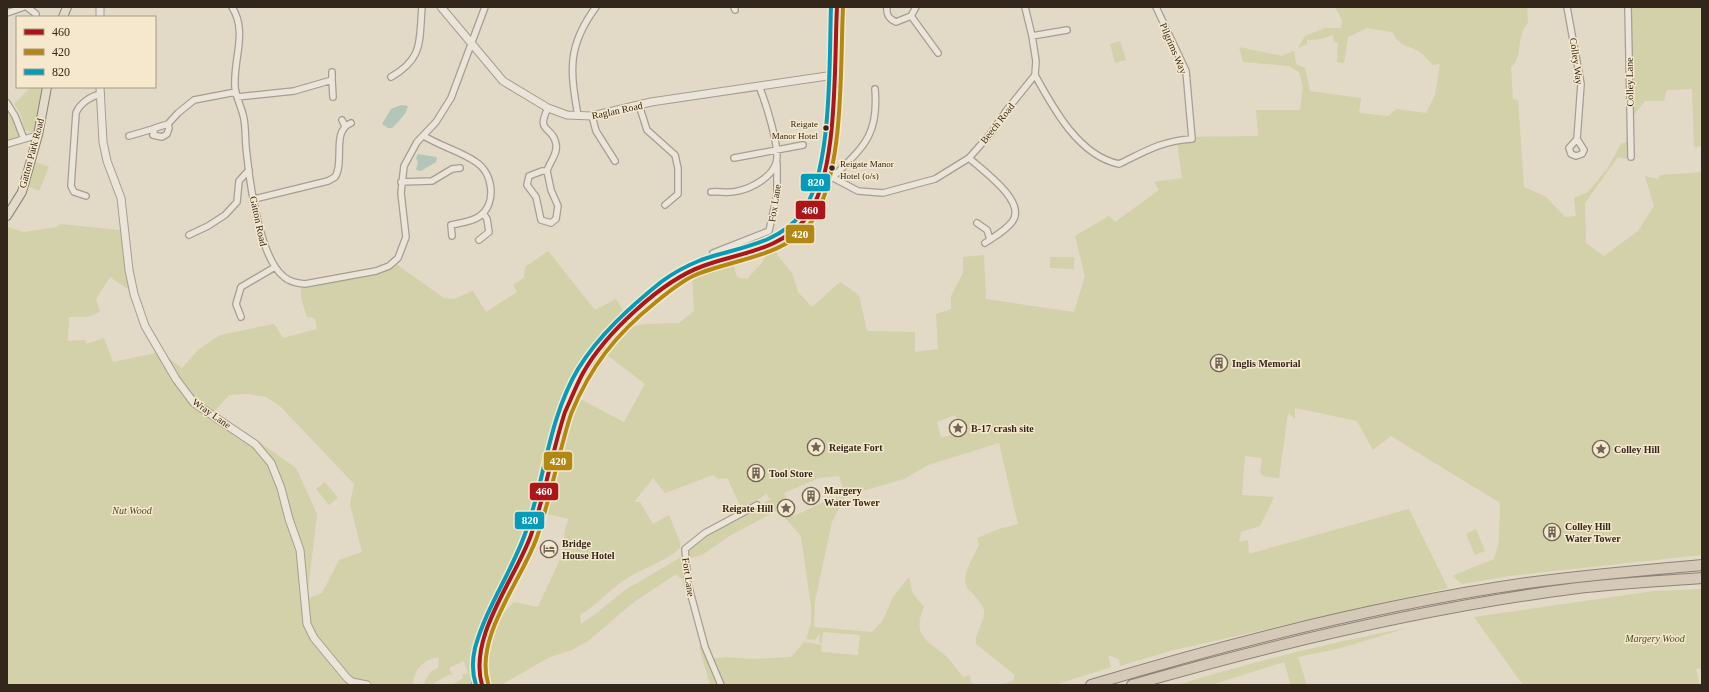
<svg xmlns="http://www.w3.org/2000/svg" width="1709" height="692" font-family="'Times New Roman',serif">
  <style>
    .green { fill: #d2d1a9; fill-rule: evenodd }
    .water { fill: #b4c6ba }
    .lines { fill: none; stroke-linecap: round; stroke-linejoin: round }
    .minor-casing { stroke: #a69e91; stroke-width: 8 }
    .tertiary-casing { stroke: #a69e91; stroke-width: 9 }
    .primary-casing { stroke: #8c8378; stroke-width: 10 }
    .motorway-casing { stroke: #8c8378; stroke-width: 12 }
    .minor { stroke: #eae4d9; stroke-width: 5.5 }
    .tertiary { stroke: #eae4d9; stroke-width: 7 }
    .primary { stroke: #e2daca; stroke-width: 8 }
    .motorway { stroke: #d5c9b8; stroke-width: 10 }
    .bus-1-casing { stroke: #f5e8cc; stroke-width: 7 }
    .bus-2-casing { stroke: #f5e8cc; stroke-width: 7 }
    .bus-3-casing { stroke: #f5e8cc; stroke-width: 7 }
    .bus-1 { stroke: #ac151a; stroke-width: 4 }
    .bus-2 { stroke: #b28813; stroke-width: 4 }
    .bus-3 { stroke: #059cbc; stroke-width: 4 }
    .bus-dot { fill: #33261b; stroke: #f5e8cc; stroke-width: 1.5 }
    .labels { text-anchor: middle; stroke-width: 3; stroke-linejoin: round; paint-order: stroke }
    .bus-label { font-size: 9px; fill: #33261b; stroke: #f5e8cc; text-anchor: end }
    .street-label { font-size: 10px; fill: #33261b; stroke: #f5e8cc }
    .poi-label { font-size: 10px; font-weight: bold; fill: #33261b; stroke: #f5e8cc; text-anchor: start }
    .park-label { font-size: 10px; font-style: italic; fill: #455021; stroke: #f5e8cc }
    .line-badge { stroke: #f5e8cc; stroke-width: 1.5 }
    .badge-label { font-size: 11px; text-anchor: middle; font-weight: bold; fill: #fff }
  </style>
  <rect width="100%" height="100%" fill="#e2d9c7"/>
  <path class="green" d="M 1335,7 L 1527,7 L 1528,23 C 1516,34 1523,59 1511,67 L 1513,99 L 1518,100 L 1524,187 L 1545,196 L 1565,217 L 1576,216 L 1574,198 L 1588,192 L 1607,169 L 1621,144 L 1629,141 L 1627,159 L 1618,157 L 1585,203 L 1586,243 L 1604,256 L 1638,231 L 1654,206 L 1645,176 L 1658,179 L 1660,175 L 1702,172 L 1702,555 L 1509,576 L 1462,584 L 1452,576 L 1494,559 L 1499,541 L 1500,503 L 1391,436 L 1373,450 L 1357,421 L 1295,408 L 1295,419 L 1288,413 L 1279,478 L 1263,476 L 1260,472 L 1262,458 L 1245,456 L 1242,495 L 1274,497 L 1260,526 L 1241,532 L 1239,542 L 1248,540 L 1249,554 L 1409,509 L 1448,588 L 1170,651 L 1120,666 L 1119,659 L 1108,655 L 1111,667 L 1055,685 L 1000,685 L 1013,681 L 1015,675 L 976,644 C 974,633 985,623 984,611 C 983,605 978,600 974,595 C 973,593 969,591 968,589 C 959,577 975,555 979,545 L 977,538 L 999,529 L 1018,524 L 999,443 L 928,465 L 904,479 L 845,496 L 832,522 L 815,601 L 814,627 L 872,632 L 883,620 L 893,597 L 909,577 L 913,594 L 924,607 C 911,637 928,640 947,657 C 953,663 957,670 963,677 L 970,675 L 971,682 L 974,685 L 724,685 L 712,659 L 726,657 L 753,659 L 791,657 L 804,642 L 822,645 L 821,652 L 858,655 L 860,635 L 823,632 L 822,643 L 819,642 L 820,633 L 815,640 L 806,639 L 811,623 L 811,607 L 801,536 L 778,510 L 731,535 L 702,555 L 687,559 L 687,550 L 703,535 L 726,525 L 771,499 L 768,497 L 767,493 L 743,511 L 727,478 L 718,479 L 713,475 L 665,493 L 653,478 L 634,502 L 640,502 L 653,524 L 669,515 L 680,542 L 680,548 C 665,562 642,568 626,579 C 609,590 597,605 580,615 L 581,624 L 598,612 L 625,590 L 683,556 L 685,578 L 681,579 L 676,574 L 634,602 L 588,641 L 572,650 L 550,657 L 501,685 L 484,685 L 481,677 L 479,677 L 480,650 L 494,623 L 514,602 L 538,607 L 563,553 L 565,529 L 569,519 L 538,512 L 573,394 L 615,331 L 645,324 L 679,323 L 694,311 L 692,271 L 732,260 L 737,277 L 747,279 L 762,263 L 771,245 L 775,246 L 778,256 L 792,273 L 798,292 L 812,307 L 840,282 L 859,295 L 867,331 L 915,332 L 915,352 L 938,349 L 936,314 L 951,309 L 951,296 L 963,273 L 963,257 L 984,255 L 986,299 L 1074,312 L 1085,276 L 1075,236 L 1109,216 L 1115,222 L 1159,190 L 1154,182 L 1182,178 L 1177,142 L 1182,137 L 1258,136 L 1256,110 L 1300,110 L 1303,86 L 1299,72 L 1289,66 L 1243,62 L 1239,47 L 1282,56 L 1294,51 L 1296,64 L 1305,68 L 1310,91 L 1361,98 L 1359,113 L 1388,116 L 1396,109 L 1426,113 L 1435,95 L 1440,64 L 1433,65 C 1429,61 1425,56 1421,53 C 1407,43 1403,50 1392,32 L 1367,28 L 1348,37 L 1344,63 L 1337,62 L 1338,43 L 1334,42 L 1333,35 L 1321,39 L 1307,40 L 1307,44 L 1298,48 L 1305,36 L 1325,28 L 1341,28 L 1342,20 ZM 607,355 L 645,384 L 624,422 L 580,399 ZM 955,415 L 964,431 L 941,438 L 937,422 ZM 839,476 L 845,496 L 826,501 L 794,516 L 784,493 L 819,478 Z
    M 1629,7 L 1702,7 L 1702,146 L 1694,147 L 1692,89 L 1667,90 L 1664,101 L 1645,101 L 1633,116 Z
    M 1120,41 L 1126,60 L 1115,63 L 1110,44 Z
    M 31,87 L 46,87 L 36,131 L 31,132 L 25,130 L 20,113 L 14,104 Z
    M 7,107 L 12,113 L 19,135 L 18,138 L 7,141 Z
    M 36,162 L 49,167 L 39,191 L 27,186 Z
    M 60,224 L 120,230 L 131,291 L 110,277 L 96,299 L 100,312 L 88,317 L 69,317 L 68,341 L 85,340 L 86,344 L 104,338 L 113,362 L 156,353 L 164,355 L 182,368 L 198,350 L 220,335 L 274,324 L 283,338 L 317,329 L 315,318 L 307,317 L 301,298 L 301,288 L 371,275 L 396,264 L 444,298 L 454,299 L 473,291 L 486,312 L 517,292 L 513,285 L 524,278 L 525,267 L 548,251 L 595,310 L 616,299 L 624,312 L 592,351 L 563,402 L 526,535 L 490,601 L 479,629 L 473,659 L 474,685 L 452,685 L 463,678 L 462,675 L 468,673 L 464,661 L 449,668 L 453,676 L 450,674 L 431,685 L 423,685 L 430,672 L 438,668 L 439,657 C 424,659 413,670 413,685 L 7,685 L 7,227 L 24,232 L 57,227 ZM 248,394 L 266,397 L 280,406 L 354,484 L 350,504 L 362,552 L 339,560 L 322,593 L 307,599 L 317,514 L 296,468 L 248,434 L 213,413 L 229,395 Z
    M 1050,257 L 1074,257 L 1074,269 L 1050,268 Z
    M 325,482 L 338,498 L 329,505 L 316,489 Z
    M 1476,529 L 1485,551 L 1475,555 L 1466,534 Z
    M 1702,589 L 1702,668 L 1696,669 L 1700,685 L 1523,685 L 1474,617 L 1654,591 Z
    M 1407,628 L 1341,648 L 1298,657 L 1307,685 L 1291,685 L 1284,662 L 1211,685 L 1177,685 C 1253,662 1328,643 1407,628 Z
    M 699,646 L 703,647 L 720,685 L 710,685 Z"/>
  <path class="water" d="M 401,105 L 408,106 C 406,115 399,121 392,128 L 388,128 L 382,124 L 391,109 Z
    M 418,154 L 437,157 L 436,162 L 421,171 L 416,170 L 418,162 L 416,158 Z"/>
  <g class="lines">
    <defs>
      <path id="minor" d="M 27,7 L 36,14 L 36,17
        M 232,7 C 248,32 233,59 235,87 C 236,98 242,108 244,119 C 246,131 245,143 247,156 C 250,185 260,257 283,276 C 289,282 297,283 305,284 L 376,271 L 389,266 L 398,258 L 406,237 L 401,193 L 404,166 L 417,142 L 436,122 L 451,98 L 485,7
        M 734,7 L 735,10
        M 887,7 C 886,15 889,19 896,22 L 911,16 L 916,7
        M 1567,7 L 1581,84 L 1577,139 L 1569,148 L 1571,154 L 1576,156 L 1582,154 L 1584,150 L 1577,139
        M 1628,7 L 1631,157
        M 7,13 L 24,7
        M 911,16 L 938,53
        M 1032,36 L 1067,30
        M 1035,75 C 1053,108 1079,156 1119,164 C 1146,151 1161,141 1192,139 L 1186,71 L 1156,7
        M 391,77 C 424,58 419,41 422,7
        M 332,80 L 333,97
        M 237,97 L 294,91 L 332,80 L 332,72
        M 7,103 L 15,116 L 24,139
        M 639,105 L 647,130 L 675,155 L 678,168 L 678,194 L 665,205
        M 578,116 C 570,70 567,46 596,7
        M 592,116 L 596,131 L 615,161
        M 342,120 L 345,126
        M 168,124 L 169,128 L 167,134 L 162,137 L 153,135 L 155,128 L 168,124 L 178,113 L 194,100 L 236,92
        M 129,136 L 153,129
        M 424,136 C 440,146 462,152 476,162 C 493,173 497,203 480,216 C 472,222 460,223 451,225 L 452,236
        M 7,144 L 38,135
        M 734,158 L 803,145
        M 969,158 C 982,170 1028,202 1012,222 C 1006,230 994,237 985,243
        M 542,171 L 547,171 L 551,190 L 558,206 L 556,219 L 551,223 L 541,220 L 536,197 L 527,185 L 529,176 Z
        M 547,171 C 549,163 558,154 556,144 C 553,125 535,134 548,108
        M 824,173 L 858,191 L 883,193 L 935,179 L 969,158 L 992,132 L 1006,111 L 1035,75 L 1036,61 L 1032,36 L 1025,7
        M 832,178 C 863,147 879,136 875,89
        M 401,182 L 432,181 L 452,169 L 460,168
        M 711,192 C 720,191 729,194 738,191 C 752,188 772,177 776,163 C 781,149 765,101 759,86
        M 86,196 L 74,192 L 71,186 L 76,113 C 80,103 91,96 101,94
        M 254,199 L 328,181 L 335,177 C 345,162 331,131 351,123
        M 977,223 L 987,230 L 990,239
        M 189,235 L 208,226 L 225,215 L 237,202 L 239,181 L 249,170
        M 479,240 L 489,232 L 487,219 L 483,213
        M 713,253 L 769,231 L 777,195 L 777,164
        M 241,317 L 236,304 L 241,287 L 275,267
        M 721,685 L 705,647 L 688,584 L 685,549 L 705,533 L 757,505"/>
      <path id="tertiary" d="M 441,7 L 503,81 L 548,108 L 567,115 L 592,116 L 651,102 L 834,75
        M 100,17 L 100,7
        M 100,87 L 103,142 L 107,161 L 121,198 L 129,270 L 134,294 L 145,326 L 176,379 L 194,403 L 255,444 L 271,463 L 281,488 L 289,519 L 300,550 L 307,624 L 314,638 L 347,678 L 352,682 L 367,685"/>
      <path id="primary" d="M 63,17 L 67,7
        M 7,216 L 22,192 L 38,135 L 47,87
        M 476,685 L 480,650 L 486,633 C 499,600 519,569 531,535 C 552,472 557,404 598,350 C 616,327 667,280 693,270 C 729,257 766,254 796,227 C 800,224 805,221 808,217 C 810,213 812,207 814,203 C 839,144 833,70 837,7"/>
      <path id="motorway" d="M 1091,685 C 1233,642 1381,604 1527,583 C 1585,575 1644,570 1702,565
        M 1132,685 C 1278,643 1428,607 1578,588 C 1619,583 1661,581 1702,578"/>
    </defs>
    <use href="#minor" class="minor-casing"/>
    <use href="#tertiary" class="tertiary-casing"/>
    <use href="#primary" class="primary-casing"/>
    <use href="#motorway" class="motorway-casing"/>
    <use href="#minor" class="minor"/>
    <use href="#tertiary" class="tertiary"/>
    <use href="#primary" class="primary"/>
    <use href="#motorway" class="motorway"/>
    <defs>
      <path id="bus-1" d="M 482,685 C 468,636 515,580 531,535 C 545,495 552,452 565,412 C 571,399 576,386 583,373 C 605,334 661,281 703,266 C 738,253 782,250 806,218 C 839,175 834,61 837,7"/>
      <path id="bus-2" d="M 488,683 C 474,637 522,580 537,537 C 551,497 558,454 571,414 C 590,367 616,334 656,302 C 667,293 679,283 693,276 C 730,259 786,258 812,221 C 845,172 840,66 843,7"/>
      <path id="bus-3" d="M 476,685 C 472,673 472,661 475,648 C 486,608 511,573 525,534 C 545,480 548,420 578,369 C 599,335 630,307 661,282 C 673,273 686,266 701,260 C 734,248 778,245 801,214 C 833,174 829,59 831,7"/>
    </defs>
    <use href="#bus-1" class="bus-1-casing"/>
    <use href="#bus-2" class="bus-2-casing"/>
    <use href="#bus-3" class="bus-3-casing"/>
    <use href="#bus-1" class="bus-1"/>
    <use href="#bus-2" class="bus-2"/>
    <use href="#bus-3" class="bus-3"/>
  </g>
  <defs>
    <symbol id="building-ring" viewBox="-11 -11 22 22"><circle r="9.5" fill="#f5e8cc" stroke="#706557" stroke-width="1.5"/><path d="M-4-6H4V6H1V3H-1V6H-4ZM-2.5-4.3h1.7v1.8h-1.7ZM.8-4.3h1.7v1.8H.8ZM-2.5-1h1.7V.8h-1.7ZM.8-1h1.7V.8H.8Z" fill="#706557"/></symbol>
    <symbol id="sight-ring" viewBox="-11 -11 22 22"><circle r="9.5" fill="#f5e8cc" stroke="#706557" stroke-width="1.5"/><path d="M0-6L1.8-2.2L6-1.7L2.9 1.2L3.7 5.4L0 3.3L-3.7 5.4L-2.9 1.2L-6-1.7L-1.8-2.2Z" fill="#706557"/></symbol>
    <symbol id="hotel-ring" viewBox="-11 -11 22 22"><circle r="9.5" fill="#f5e8cc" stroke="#706557" stroke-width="1.5"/><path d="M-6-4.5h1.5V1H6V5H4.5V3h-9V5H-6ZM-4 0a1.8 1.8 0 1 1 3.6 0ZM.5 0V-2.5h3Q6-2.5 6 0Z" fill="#706557"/></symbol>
  </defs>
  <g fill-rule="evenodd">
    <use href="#building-ring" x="1209" y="353" width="20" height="20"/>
    <use href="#sight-ring" x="948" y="418" width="20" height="20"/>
    <use href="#sight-ring" x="806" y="437" width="20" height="20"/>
    <use href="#sight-ring" x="1591" y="439" width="20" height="20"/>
    <use href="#building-ring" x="746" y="463" width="20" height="20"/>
    <use href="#building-ring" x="801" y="486" width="20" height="20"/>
    <use href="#sight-ring" x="776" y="498" width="20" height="20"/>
    <use href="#building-ring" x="1542" y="522" width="20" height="20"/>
    <use href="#hotel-ring" x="539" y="539" width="20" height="20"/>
  </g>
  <g class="bus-dot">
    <circle cx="826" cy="128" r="3.5"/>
    <circle cx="832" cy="168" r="3.5"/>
  </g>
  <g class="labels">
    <g class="bus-label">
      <text x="818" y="127">Reigate<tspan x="818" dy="12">Manor Hotel</tspan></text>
      <text x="840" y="167" text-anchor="start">Reigate Manor<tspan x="840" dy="12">Hotel (o/s)</tspan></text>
    </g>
    <g class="street-label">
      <text transform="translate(1174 48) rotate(67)" y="4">Pilgrims Way</text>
      <text transform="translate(1577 61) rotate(82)" y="4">Colley Way</text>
      <text transform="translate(1629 82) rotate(-91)" y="4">Colley Lane</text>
      <text transform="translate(617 110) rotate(-12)" y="4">Raglan Road</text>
      <text transform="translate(997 123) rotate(-52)" y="4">Beech Road</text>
      <text transform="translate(31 153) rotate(-75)" y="4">Gatton Park Road</text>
      <text transform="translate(774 203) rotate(-81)" y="4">Fox Lane</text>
      <text transform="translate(259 221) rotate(78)" y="4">Gatton Road</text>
      <text transform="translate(212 413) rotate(35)" y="4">Wray Lane</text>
      <text transform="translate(689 577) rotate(82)" y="4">Fort Lane</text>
    </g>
    <g class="poi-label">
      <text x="1232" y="367">Inglis Memorial</text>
      <text x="971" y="432">B-17 crash site</text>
      <text x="829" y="451">Reigate Fort</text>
      <text x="1614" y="453">Colley Hill</text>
      <text x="769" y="477">Tool Store</text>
      <text x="824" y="494">Margery<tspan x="824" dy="12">Water Tower</tspan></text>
      <text x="773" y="512" text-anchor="end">Reigate Hill</text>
      <text x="1565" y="530">Colley Hill<tspan x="1565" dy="12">Water Tower</tspan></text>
      <text x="562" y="547">Bridge<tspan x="562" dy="12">House Hotel</tspan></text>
    </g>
    <g class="park-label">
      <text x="132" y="514">Nut Wood</text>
      <text x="1655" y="642">Margery Wood</text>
    </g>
  </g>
  <g class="line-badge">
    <rect x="800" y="173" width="31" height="19" rx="4" fill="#059cbc"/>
    <rect x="795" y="200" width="31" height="20" rx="4" fill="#ac151a"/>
    <rect x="785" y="224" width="30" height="20" rx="4" fill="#b28813"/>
    <rect x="543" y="451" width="30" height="20" rx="4" fill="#b28813"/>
    <rect x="529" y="482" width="30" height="19" rx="4" fill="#ac151a"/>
    <rect x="514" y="511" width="31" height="19" rx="4" fill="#059cbc"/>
  </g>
  <g class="badge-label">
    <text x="816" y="186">820</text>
    <text x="810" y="214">460</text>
    <text x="800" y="238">420</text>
    <text x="558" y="465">420</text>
    <text x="544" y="495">460</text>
    <text x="530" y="524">820</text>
  </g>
  <rect width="1709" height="692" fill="none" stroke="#33261b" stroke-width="16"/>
  <rect x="16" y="16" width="140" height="72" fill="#f5e8cc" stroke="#a79a85"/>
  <rect x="24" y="29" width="20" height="6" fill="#ac151a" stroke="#a79a85"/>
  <text x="52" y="36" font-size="12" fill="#33261b">460</text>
  <rect x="24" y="49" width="20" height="6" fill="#b28813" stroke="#a79a85"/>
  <text x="52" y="56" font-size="12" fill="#33261b">420</text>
  <rect x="24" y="69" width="20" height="6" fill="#059cbc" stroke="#a79a85"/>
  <text x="52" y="76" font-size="12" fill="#33261b">820</text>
</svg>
